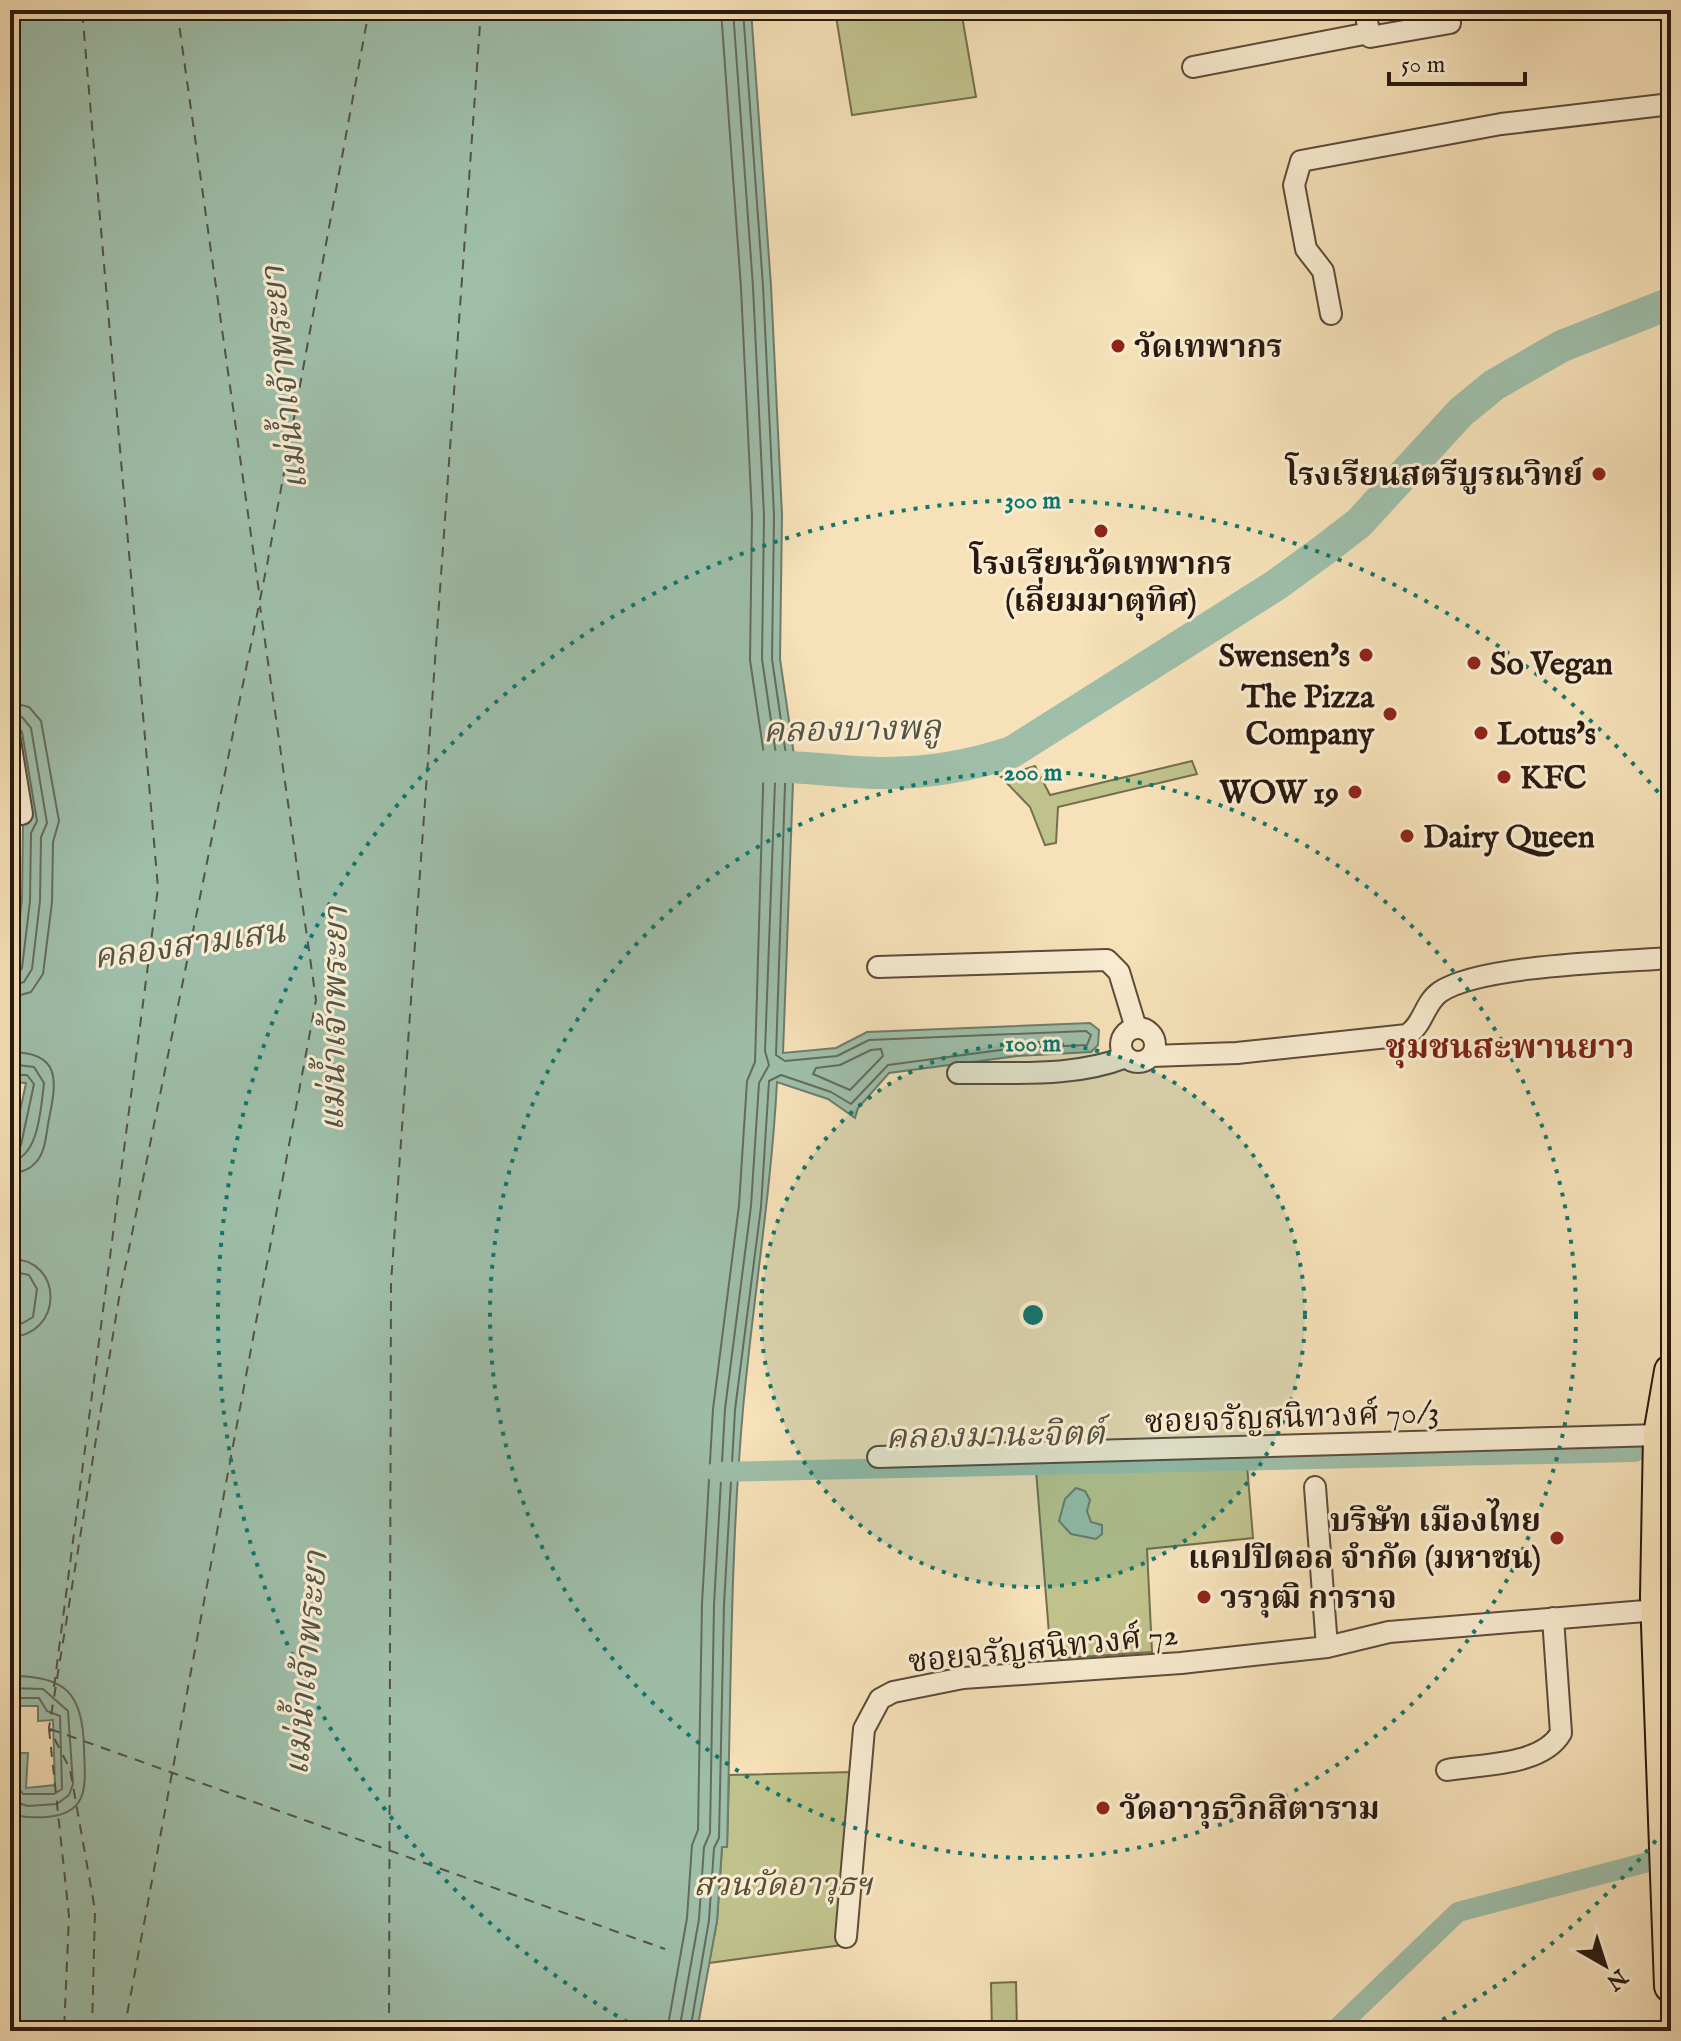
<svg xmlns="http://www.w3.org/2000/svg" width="1681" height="2041" font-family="'IM FELL English','Noto Serif Thai',serif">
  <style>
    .green { fill: #c0c28c; stroke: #746e4e; stroke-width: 2 }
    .water { fill: #9ebea9; stroke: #6f7c6c; stroke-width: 2 }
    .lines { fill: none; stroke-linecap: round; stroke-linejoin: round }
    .shore { stroke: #646c5d; stroke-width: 2 }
    .canal { stroke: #9ebea9; stroke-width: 20 }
    .river { stroke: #9ebea9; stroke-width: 32 }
    .ferry { stroke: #525346; stroke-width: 2; stroke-dasharray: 10 8; stroke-linecap: butt }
    .minor-casing { stroke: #5c4b3b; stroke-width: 24 }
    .primary-casing { stroke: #291911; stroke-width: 36 }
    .minor { stroke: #f9ecd1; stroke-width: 20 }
    .primary { stroke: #f6e1b8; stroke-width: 32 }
    .ring { fill: none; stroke: #0f766e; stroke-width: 4; stroke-dasharray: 4 8 }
    .poi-dot { fill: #8f2418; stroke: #f9ecd1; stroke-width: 3 }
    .labels { text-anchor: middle; stroke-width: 6; stroke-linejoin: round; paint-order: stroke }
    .poi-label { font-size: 32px; font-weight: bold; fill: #291911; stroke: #f9ecd1; text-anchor: start }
    .street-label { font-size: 32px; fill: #291911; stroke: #f9ecd1 }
    .park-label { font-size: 32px; font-style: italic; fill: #564c36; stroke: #f9ecd1 }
    .water-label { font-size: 34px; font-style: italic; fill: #525346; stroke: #f9ecd1 }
    .neighbourhood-label { font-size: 34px; font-weight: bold; fill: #7a1f14; stroke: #f9ecd1 }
    .centre { fill: #0f766e; stroke: #f9ecd1; stroke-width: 4 }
    .ring-label { font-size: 24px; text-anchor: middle; font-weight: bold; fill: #0f766e; stroke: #f9ecd1; stroke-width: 6; stroke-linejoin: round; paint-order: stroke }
  </style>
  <rect width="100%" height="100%" fill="#f6e1b8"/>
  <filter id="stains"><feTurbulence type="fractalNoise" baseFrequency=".0025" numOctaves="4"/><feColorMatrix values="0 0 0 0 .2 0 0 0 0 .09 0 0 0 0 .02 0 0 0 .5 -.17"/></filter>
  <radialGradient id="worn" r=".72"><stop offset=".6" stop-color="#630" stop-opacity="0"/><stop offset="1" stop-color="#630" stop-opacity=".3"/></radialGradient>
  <path class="green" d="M 835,10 L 961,10 L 976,97 L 852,115 Z
    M 1192,761 L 1197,774 L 1058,807 L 1056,843 L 1045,845 L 1030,807 L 1001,777 L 1035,766 L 1050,795 Z
    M 1247,1465 L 1253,1538 L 1147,1549 L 1152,1652 L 1051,1659 L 1036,1470 Z
    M 853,1772 L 842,1945 L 709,1963 L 717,1921 L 722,1847 L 727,1847 L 729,1775 Z
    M 1016,1982 L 1017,2031 L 992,2031 L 991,1983 Z"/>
  <path class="water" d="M 10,10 L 751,10 L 771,286 L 782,515 L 780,659 L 794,755 L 783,1053 L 836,1048 L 867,1032 L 1090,1023 L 1099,1030 L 1098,1045 L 1091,1052 L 1017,1056 L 889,1073 L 858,1108 L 855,1118 L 828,1099 L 777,1082 C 771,1194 753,1299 743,1409 C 730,1555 731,1701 727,1847 L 722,1847 L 717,1921 L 697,2031 L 10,2031 L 10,1753 L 28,1753 L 26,1788 L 55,1785 L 53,1720 L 38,1721 L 38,1706 L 10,1706 L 10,1307 L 19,1306 L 19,1290 L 10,1289 L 10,1146 L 13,1145 L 26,1083 L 10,1082 L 10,969 L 14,969 L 22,900 L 23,824 L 29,823 L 10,712 Z
    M 1076,1488 L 1085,1491 L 1090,1500 L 1087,1511 L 1091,1522 L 1102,1525 L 1102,1534 L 1096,1539 L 1071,1534 L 1059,1521 L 1065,1499 Z"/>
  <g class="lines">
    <path class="shore" d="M 10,702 L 29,707 L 41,721 L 59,821 L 53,842 L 52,902 L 43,974 L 31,992 L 10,998
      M 10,714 L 22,717 L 31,728 L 47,823 L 41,837 L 40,901 L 32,969 L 24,982 L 10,986
      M 10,724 L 17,726 L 22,732 L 37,821 L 31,833 L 30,901 L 22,968 L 18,974 L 10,976
      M 881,1049 L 883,1056 L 850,1090 L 813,1074 L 816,1068 L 840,1065 L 871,1050 Z
      M 10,1052 C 61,1052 57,1080 49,1119 C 46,1133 46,1150 37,1161 C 30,1170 21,1173 10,1173
      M 10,1064 L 34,1067 L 44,1083 C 41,1106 39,1159 10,1161
      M 10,1075 L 27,1075 L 34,1084 L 21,1145 L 10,1151
      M 10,1259 C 64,1258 64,1335 10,1337
      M 10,1271 L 29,1275 L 37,1289 L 33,1317 L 23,1323 L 10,1325
      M 10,1676 C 66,1675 83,1694 84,1748 C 85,1783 91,1814 46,1817 C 33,1817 22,1819 10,1812
      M 10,1688 L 43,1689 L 68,1711 L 73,1784 L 69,1795 L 57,1804 L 28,1806 L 18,1803 L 10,1795
      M 10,1698 L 39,1698 L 47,1711 L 60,1716 L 62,1789 L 54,1794 L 23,1794 L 18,1787 L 19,1764 L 10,1761
      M 667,2031 L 687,1918 L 692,1845 L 698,1830 L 702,1604 L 713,1409 L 739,1205 L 747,1081 L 755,1062 L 764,755 L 750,660 L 752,516 L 741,288 L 721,10
      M 679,2031 L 699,1919 L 704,1847 L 710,1833 L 714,1605 L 725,1409 L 751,1206 L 759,1083 L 769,1065 L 765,1051 L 776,755 L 762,659 L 764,516 L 753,287 L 733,10
      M 690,2031 L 709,1920 L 714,1848 L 719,1838 L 724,1605 L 735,1410 L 761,1207 L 769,1081 L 781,1075 L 831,1092 L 851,1104 L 888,1065 L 1016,1048 L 1087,1045 L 1091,1035 L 1086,1031 L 869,1040 L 837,1056 L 785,1061 L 776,1055 L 786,755 L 772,659 L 774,515 L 763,286 L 743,10"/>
    <path class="canal" d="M 716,1472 L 1635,1452
      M 1334,2031 L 1458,1912 L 1671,1856"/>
    <path class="river" d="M 750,767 C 796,764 840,773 885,773 C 930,773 970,766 1012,752 L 1276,585 L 1324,550 L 1359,523 L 1461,412 L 1494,385 L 1562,346 L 1671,303"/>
    <path class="ferry" d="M 177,10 L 260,599
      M 54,1687 L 158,888 L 82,10
      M 49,1729 L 69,1916 L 64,2031
      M 50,1729 L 665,1949
      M 92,2031 L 95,1910 L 70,1769 L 49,1728 L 119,1298 L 267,565 L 369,10
      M 124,2031 L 316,1000 L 260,606
      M 389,2031 L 391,1283 L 481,10"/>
    <defs>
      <path id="minor" d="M 1365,10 L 1370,37 L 1450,23
        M 1193,67 L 1369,33
        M 1331,314 L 1323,271 L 1306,249 L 1294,185 L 1301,161 L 1501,124 L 1671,104
        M 10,741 L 22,814
        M 878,967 L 1107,960 L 1119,972 L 1136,1028
        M1121 1045a17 17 0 1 1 34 0a17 17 0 1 1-34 0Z
        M 1151,1056 L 1237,1053 L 1407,1035 C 1424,1024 1424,1003 1440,992 C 1480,965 1618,962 1671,958
        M 958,1073 C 1014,1072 1073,1078 1126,1057
        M 878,1457 L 1660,1435
        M 1315,1487 L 1327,1647
        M 1447,1770 C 1481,1764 1542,1766 1561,1733 L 1553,1618
        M 846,1937 L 864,1729 L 880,1699 L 893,1692 L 963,1678 L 1181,1663 L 1327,1647 L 1389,1632 L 1657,1610"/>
      <path id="primary" d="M 1671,1371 L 1660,1435 L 1657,1597 L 1671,1986"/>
    </defs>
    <use href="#minor" class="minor-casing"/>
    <use href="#primary" class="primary-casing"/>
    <use href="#minor" class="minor"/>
    <use href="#primary" class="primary"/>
  </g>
  <circle cx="1033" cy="1315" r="272" fill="#0f766e" fill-opacity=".12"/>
  <g class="ring">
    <circle cx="1033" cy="1315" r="272"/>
    <circle cx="1033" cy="1315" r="543"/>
    <path d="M1671 1822A815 815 0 0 1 1428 2028M638 2028A815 815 0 1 1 1671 808"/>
  </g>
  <g class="poi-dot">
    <circle cx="1118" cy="346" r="8"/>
    <circle cx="1599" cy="474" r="8"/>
    <circle cx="1101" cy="531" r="8"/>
    <circle cx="1366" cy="655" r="8"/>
    <circle cx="1474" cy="663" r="8"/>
    <circle cx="1390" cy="714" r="8"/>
    <circle cx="1481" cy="733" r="8"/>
    <circle cx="1504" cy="777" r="8"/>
    <circle cx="1355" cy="792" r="8"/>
    <circle cx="1407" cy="836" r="8"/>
    <circle cx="1557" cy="1538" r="8"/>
    <circle cx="1204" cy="1597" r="8"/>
    <circle cx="1103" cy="1808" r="8"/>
  </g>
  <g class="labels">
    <g class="poi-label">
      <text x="1134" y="357">วัดเทพากร</text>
      <text x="1583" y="485" text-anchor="end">โรงเรียนสตรีบูรณวิทย์</text>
      <text x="1101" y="574" text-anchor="middle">โรงเรียนวัดเทพากร<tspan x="1101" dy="37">(เลี่ยมมาตุทิศ)</tspan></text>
      <text x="1350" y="666" text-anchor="end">Swensen's</text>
      <text x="1490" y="674">So Vegan</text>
      <text x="1374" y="707" text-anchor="end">The Pizza<tspan x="1374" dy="37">Company</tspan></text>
      <text x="1497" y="744">Lotus's</text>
      <text x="1520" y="788">KFC</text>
      <text x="1339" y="803" text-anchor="end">WOW 19</text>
      <text x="1423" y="847">Dairy Queen</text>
      <text x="1541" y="1531" text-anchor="end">บริษัท เมืองไทย<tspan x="1541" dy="37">แคปปิตอล จำกัด (มหาชน)</tspan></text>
      <text x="1220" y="1608">วรวุฒิ การาจ</text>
      <text x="1119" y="1819">วัดอาวุธวิกสิตาราม</text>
    </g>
    <g class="street-label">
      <text transform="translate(1292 1416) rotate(-2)" y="11">ซอยจรัญสนิทวงศ์ 70/3</text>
      <text transform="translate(1043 1647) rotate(-6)" y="11">ซอยจรัญสนิทวงศ์ 72</text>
    </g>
    <g class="park-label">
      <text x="783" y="1895">สวนวัดอาวุธฯ</text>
    </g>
    <g class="water-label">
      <text transform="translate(283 378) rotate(-96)" y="12">แม่น้ำเจ้าพระยา</text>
      <text transform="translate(852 728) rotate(-1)" y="12">คลองบางพลู</text>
      <text transform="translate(189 943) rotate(-8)" y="12">คลองสามเสน</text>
      <text transform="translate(333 1019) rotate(-89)" y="12">แม่น้ำเจ้าพระยา</text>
      <text transform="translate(995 1434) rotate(-1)" y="12">คลองมานะจิตต์</text>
      <text transform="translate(305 1663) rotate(-85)" y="12">แม่น้ำเจ้าพระยา</text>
    </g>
    <g class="neighbourhood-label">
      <text x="1510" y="1058">ชุมชนสะพานยาว</text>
    </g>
  </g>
  <circle cx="1033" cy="1315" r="12" class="centre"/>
  <g class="ring-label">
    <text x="1033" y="508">300 m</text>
    <text x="1033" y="780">200 m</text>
    <text x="1033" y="1051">100 m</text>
  </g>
  <rect width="1681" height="2041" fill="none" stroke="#f6e1b8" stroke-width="40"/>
  <rect x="12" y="12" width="1657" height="2017" fill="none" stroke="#291911" stroke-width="4"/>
  <rect x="20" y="20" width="1641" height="2001" fill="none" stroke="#291911" stroke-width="2"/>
  <g transform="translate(1605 1965) rotate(141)" stroke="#f9ecd1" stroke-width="6" paint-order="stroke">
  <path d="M0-6L14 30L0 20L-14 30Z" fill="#291911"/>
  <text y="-12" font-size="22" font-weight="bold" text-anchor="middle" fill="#291911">N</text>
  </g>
  <path d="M1389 72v12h136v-12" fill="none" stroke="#291911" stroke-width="4"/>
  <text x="1401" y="72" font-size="24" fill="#291911" stroke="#f9ecd1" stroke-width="6" paint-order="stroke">50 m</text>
  <rect width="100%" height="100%" filter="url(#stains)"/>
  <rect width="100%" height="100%" fill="url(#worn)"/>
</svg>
